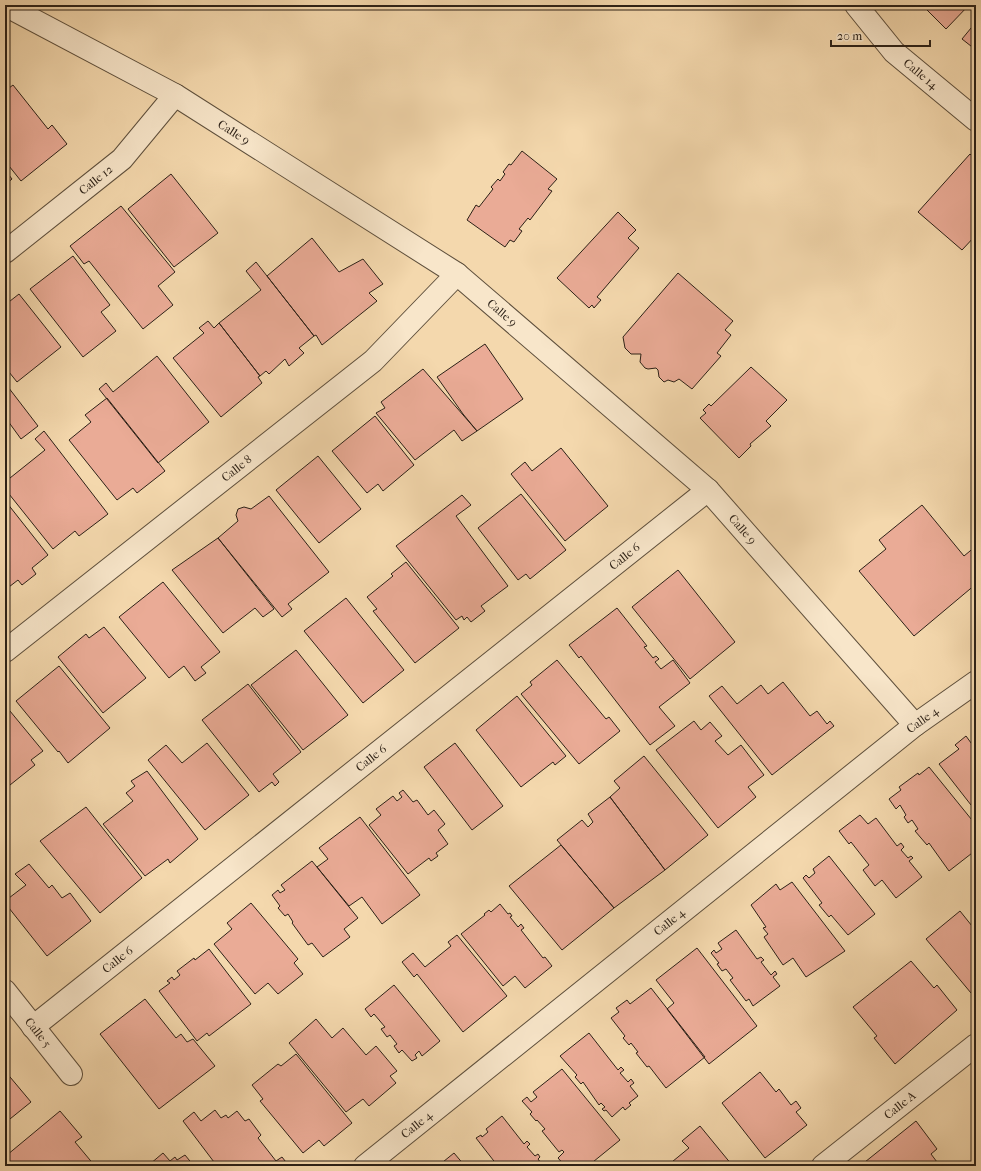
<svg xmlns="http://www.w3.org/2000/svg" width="981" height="1171" font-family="'IM FELL French Canon',serif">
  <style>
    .building { fill: #eaab96; stroke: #2c2117 }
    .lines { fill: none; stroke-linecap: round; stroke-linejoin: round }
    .minor-casing { stroke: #5e4f3c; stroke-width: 24 }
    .minor { stroke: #f8e6ca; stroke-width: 22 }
    .labels { text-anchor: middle; stroke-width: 4; stroke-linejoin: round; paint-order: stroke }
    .street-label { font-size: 12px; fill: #2c2117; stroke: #f8e6ca }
  </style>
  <rect width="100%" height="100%" fill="#f4d8ad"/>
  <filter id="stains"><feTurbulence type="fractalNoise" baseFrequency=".005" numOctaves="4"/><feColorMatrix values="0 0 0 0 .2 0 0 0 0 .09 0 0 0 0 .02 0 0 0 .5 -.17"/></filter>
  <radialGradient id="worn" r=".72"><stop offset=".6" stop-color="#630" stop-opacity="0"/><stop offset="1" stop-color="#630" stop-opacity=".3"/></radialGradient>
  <path class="building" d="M 922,5 L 969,5 L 946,29 Z
    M 976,22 L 976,50 L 962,39 Z
    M 13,85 L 48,129 L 52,125 L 67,144 L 21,181 L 5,161 L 5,91 Z
    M 522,151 L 557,179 L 548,189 L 552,191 L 530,220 L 528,218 L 519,229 L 522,231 L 514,242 L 510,240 L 505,247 L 467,220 L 476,205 L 479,207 L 493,189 L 491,187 L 498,179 L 500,181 L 505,174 L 503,172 L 509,164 L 511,165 Z
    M 970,154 L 976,160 L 976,235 L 962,250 L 918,212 Z
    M 5,170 L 12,179 L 5,185 Z
    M 171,174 L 218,233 L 174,267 L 128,209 Z
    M 121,206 L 175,272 L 158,286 L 173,305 L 143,329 L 89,261 L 84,264 L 70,246 Z
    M 618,212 L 636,230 L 628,238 L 639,248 L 597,297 L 601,300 L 594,308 L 592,305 L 589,308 L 557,278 Z
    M 312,238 L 339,272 L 363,259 L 383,284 L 369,293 L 377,301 L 322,345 L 316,335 L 314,336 L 267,276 Z
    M 73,256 L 110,305 L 101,312 L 116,331 L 83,357 L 30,289 Z
    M 256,262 L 314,336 L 299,348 L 304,353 L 289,366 L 285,359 L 269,374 L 266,371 L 260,376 L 219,323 L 261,290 L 246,271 Z
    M 678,273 L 733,321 L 725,330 L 731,335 L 717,353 L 721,356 L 692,389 L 679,379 L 674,382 L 668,380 L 664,382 L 659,377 L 658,370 L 656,368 L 648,369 L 645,368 L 640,362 L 641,354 L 631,354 L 625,348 L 623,337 Z
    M 19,294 L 61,347 L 17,382 L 5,367 L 5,305 Z
    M 208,321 L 214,328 L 219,323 L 260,376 L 258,377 L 262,383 L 221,417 L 173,358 L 204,333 L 199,328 Z
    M 485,344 L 523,399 L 477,431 L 463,414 L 437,377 Z
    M 157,356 L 209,422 L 158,463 L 99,389 L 106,383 L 113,392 Z
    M 751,367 L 787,400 L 766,421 L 771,426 L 750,444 L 751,446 L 739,458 L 700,418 L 706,413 L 703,410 L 709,404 L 711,406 Z
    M 423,369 L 477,431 L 462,441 L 454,430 L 415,460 L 376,413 L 385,408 L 381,402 Z
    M 5,383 L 38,426 L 21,439 L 5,417 Z
    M 107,398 L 165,471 L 137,493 L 133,488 L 117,500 L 69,440 L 91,422 L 85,415 Z
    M 375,416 L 414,465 L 383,491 L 378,484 L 367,493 L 332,451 Z
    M 44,431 L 108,514 L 79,536 L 75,531 L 53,549 L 5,489 L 5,482 L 45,450 L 35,439 Z
    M 561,448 L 608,506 L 565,541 L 511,474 L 525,462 L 532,471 Z
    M 318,456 L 361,509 L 319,543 L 276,490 Z
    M 521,494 L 566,550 L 530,579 L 526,574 L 518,580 L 478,528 Z
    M 462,495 L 471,505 L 456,516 L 508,586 L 481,606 L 485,611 L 471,622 L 467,617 L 464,620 L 462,616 L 456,620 L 396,546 Z
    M 269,496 L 329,572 L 288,604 L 292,609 L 282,617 L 218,538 L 238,521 L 236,515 L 238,509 L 244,507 L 251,509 Z
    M 7,503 L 48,555 L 32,568 L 36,574 L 22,585 L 18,580 L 5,590 L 5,504 Z
    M 922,505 L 964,556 L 976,546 L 976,584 L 914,636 L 859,571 L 886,549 L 879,540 Z
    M 218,538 L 274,609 L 263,617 L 255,608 L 223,633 L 172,570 Z
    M 406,562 L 459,628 L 415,663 L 373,611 L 377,609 L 367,597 L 393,576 L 391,574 Z
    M 678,570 L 735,642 L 690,679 L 632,607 Z
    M 163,582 L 220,652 L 201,667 L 206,673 L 195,681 L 184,666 L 169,678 L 119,617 Z
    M 346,598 L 404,670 L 363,703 L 304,631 Z
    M 617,608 L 647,646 L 644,647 L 653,658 L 656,656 L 659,659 L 655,662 L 661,669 L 673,660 L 690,683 L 659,707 L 675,726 L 650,745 L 581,656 L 579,658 L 569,645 Z
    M 104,627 L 146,678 L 103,713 L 58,657 L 86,634 L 89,638 Z
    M 296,650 L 348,715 L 303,750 L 251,685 Z
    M 557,660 L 606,719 L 609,717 L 620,731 L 579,764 L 521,694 L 532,685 L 530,682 Z
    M 59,666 L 110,728 L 68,763 L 59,751 L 58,752 L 16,701 Z
    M 783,682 L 810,716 L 817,711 L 827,724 L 830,721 L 834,726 L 772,775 L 709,696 L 722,686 L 737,704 L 761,685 L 768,694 Z
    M 248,684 L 301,752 L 273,774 L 279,782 L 275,786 L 272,782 L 259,792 L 202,720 Z
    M 517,696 L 566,756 L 555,765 L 553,762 L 521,787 L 476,730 Z
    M 5,705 L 43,751 L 31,760 L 35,765 L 5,789 Z
    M 694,721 L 701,730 L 710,722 L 722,736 L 715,741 L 728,755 L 741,745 L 764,775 L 748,787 L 756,797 L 718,828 L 656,750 Z
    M 966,736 L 974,747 L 976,746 L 976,806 L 974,803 L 971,805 L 939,764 L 959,749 L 955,745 Z
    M 207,743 L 249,795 L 205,830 L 148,760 L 166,745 L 182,763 Z
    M 455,743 L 503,806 L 472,830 L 424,767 Z
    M 644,756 L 708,835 L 665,870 L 610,797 L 620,788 L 614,781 Z
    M 929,767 L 976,825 L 976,850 L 949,871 L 929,843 L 927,845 L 915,831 L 918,829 L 912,820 L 908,823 L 904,817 L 906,815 L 900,805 L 896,809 L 889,799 L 901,790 L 899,787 L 918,773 L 919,775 Z
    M 147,771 L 198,839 L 170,863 L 168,859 L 145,876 L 103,824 L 133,801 L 126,793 L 135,786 L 131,781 Z
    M 403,790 L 413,802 L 417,800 L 428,815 L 434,810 L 445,824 L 438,830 L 448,844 L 436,853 L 438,856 L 431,861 L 429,858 L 408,874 L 369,825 L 381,815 L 376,809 L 393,796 L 397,801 L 402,797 L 399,793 Z
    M 610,797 L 665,870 L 614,908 L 557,840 L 582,820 L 588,827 L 593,822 L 588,814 Z
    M 86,807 L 142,878 L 100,913 L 40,841 Z
    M 860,815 L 868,824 L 876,818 L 897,846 L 901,843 L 904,847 L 901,850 L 908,858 L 911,856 L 913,858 L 909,861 L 922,877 L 896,898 L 882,880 L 875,886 L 863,870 L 869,865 L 851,842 L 849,844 L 839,831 Z
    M 360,817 L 420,895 L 382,924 L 362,897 L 349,906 L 317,867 L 328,859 L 319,848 Z
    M 561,845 L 614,908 L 562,950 L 509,886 Z
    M 829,856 L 875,914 L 848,935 L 831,915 L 829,917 L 819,905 L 822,903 L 803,878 L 806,875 L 809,878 L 815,873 L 813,869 Z
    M 312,861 L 358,918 L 344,929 L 350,937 L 323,957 L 312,943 L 308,945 L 292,923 L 293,922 L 288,914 L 285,916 L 278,908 L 280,906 L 272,895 L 278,890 L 280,893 L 285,890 L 281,885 Z
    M 29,864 L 49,888 L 52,885 L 62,898 L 70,893 L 91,921 L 47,956 L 5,903 L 5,901 L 26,885 L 15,874 Z
    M 792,882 L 845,951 L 806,977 L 793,958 L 783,965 L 764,937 L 768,934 L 763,928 L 766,927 L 751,905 L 776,884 L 780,890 Z
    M 251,903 L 298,959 L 294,963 L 303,974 L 278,994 L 268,983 L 255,994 L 214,944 L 232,929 L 227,923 Z
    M 500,904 L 508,914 L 510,913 L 512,916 L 510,917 L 518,927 L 521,924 L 524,928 L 521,930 L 543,958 L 545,957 L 552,966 L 525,988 L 515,976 L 503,986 L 461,934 L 485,915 L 484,914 L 489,910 L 491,912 Z
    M 960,911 L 976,931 L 976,989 L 971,993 L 926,939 Z
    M 736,930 L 757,959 L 761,957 L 764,960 L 761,962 L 771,975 L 775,971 L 777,974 L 773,977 L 780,986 L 753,1006 L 749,999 L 746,1001 L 730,980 L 733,978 L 726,969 L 722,971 L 717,964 L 719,963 L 711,953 L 714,950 L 716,953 L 722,949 L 718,943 Z
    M 457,935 L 507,996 L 463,1032 L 417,974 L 414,977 L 402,962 L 413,953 L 425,967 L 451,946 L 448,942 Z
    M 697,948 L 757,1026 L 709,1064 L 667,1009 L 674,1003 L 656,980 Z
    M 209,949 L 251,1004 L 209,1036 L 207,1033 L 197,1041 L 159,991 L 170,983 L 167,981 L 172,977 L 174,980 L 180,975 L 177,971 L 194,958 L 195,960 Z
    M 911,961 L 934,988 L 937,985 L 957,1010 L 895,1064 L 874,1038 L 877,1036 L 853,1007 Z
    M 394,985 L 440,1041 L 422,1056 L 419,1051 L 415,1055 L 417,1058 L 412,1061 L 402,1050 L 399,1053 L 394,1046 L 397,1044 L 390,1035 L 387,1037 L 381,1029 L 385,1027 L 374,1014 L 371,1017 L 365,1009 Z
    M 651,988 L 705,1057 L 666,1088 L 649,1066 L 647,1067 L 636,1053 L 638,1052 L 631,1043 L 629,1045 L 623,1038 L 625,1036 L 611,1018 L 619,1012 L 616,1008 L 627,1000 L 630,1004 Z
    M 145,999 L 176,1038 L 181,1034 L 187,1042 L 193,1039 L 215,1066 L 159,1109 L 100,1034 Z
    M 316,1019 L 332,1038 L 343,1028 L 366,1055 L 376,1046 L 397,1071 L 390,1076 L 396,1083 L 369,1106 L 363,1099 L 346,1112 L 289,1043 Z
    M 589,1033 L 618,1070 L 621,1067 L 624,1070 L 620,1073 L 628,1082 L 631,1079 L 634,1083 L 630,1086 L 638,1096 L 629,1103 L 631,1105 L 625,1110 L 623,1107 L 612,1117 L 606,1110 L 604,1111 L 602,1109 L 605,1107 L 601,1103 L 599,1105 L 583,1082 L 581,1084 L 575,1077 L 577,1075 L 560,1056 Z
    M 296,1054 L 352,1123 L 324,1146 L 319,1140 L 303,1153 L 260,1101 L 263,1099 L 252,1085 L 278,1064 L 281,1066 Z
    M 562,1069 L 620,1140 L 588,1166 L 565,1166 L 558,1158 L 564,1152 L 562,1150 L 559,1152 L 542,1131 L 545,1129 L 537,1120 L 536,1121 L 530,1114 L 532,1112 L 522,1101 L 527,1097 L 531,1102 L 537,1097 L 533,1092 Z
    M 5,1071 L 31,1102 L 5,1123 Z
    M 760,1072 L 776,1092 L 779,1089 L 791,1105 L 796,1101 L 801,1108 L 796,1112 L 807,1125 L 765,1158 L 722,1103 Z
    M 215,1110 L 221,1118 L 226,1115 L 228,1118 L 237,1111 L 245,1121 L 249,1119 L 261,1135 L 258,1138 L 276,1161 L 282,1157 L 289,1166 L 217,1166 L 183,1121 L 194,1112 L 201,1121 Z
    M 60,1111 L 82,1137 L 75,1142 L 95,1166 L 5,1166 L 5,1153 L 7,1155 Z
    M 502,1116 L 524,1144 L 527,1141 L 530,1144 L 527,1147 L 535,1156 L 538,1154 L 540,1157 L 538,1159 L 543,1166 L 496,1166 L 497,1165 L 476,1138 L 481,1135 L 482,1137 L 488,1132 L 486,1129 Z
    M 916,1121 L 937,1149 L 931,1154 L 940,1166 L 860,1166 Z
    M 700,1126 L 732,1165 L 736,1162 L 740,1166 L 667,1166 L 689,1148 L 682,1141 Z
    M 163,1153 L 170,1161 L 175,1157 L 177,1160 L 185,1155 L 194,1166 L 197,1163 L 200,1166 L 151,1166 L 150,1164 Z
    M 454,1153 L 465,1166 L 438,1166 Z"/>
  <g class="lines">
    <defs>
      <g id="minor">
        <path id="s1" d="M 5,5 L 175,95 L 457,274 L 708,490 L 915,725"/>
        <path id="s2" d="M 856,5 L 894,52 L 976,120"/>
        <path id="s3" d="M 5,252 L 122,159 L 175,95"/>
        <path id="s4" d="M 5,651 L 373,361 L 457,274"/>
        <path id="s5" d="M 5,991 L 71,1074"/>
        <path id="s6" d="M 33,1027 L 708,490"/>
        <path id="s7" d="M 365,1166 L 915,725 L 976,682"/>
        <path id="s8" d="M 823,1166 L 976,1045"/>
      </g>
    </defs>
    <use href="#minor" class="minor-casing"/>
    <use href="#minor" class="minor"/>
  </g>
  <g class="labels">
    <g class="street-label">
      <text dy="4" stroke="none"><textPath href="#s2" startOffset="95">Calle 14</textPath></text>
      <text dy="4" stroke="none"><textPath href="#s1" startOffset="262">Calle 9</textPath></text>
      <text dy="4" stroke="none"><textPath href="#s3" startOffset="116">Calle 12</textPath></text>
      <text dy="4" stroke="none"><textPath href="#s1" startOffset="586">Calle 9</textPath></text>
      <text dy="4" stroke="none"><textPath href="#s4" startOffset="295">Calle 8</textPath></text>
      <text dy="4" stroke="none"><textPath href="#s1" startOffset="910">Calle 9</textPath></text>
      <text dy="4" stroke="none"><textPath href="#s6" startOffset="756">Calle 6</textPath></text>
      <text dy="4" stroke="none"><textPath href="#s7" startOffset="714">Calle 4</textPath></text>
      <text dy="4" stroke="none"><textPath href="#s6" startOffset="432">Calle 6</textPath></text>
      <text dy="4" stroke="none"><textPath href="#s7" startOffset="390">Calle 4</textPath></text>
      <text dy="4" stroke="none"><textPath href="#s6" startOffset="108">Calle 6</textPath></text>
      <text dy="4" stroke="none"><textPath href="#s5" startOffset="53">Calle 5</textPath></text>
      <text dy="4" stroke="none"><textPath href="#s8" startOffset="98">Calle A</textPath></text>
      <text dy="4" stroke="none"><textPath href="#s7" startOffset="66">Calle 4</textPath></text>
    </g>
  </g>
  <rect width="981" height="1171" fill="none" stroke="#f4d8ad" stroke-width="20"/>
  <rect x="6" y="6" width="969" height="1159" fill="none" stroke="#2c2117" stroke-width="2"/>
  <rect x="10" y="10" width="961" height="1151" fill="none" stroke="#2c2117"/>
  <path d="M831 40v6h99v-6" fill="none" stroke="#2c2117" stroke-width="2"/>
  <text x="837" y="40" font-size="12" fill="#2c2117" stroke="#f8e6ca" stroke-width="3" paint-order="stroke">20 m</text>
  <rect width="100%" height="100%" filter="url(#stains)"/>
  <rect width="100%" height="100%" fill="url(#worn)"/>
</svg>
